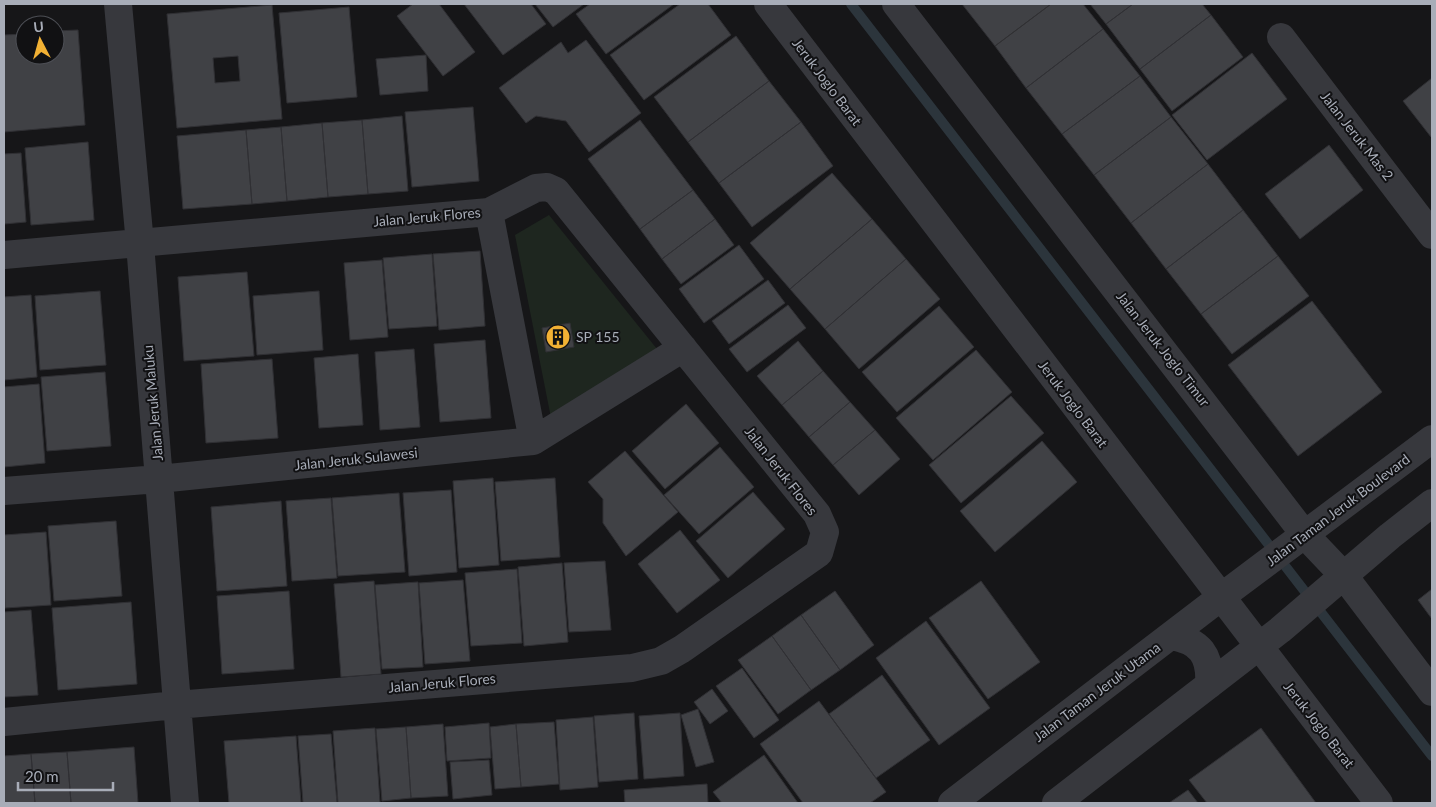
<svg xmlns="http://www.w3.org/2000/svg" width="1436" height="807" font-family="Lato,sans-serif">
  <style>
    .green { fill: #1e261f }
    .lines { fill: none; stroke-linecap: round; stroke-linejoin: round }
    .stream { stroke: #2c353c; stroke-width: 10 }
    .building { fill: #404145; stroke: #303034; fill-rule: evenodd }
    .street { stroke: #37383d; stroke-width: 28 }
    .labels { text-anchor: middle; stroke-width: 4; stroke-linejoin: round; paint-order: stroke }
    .street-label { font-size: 14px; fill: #a8adb8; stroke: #111113 }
    .poi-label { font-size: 14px; fill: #a8adb8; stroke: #111113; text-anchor: start }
  </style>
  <rect width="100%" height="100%" fill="#161618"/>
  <path class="green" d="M 549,215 L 657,349 L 552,423 L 515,235 Z"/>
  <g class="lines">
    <path class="stream" d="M 851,4 L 1432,756"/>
  </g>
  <path class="building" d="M 413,4 L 439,4 L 475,52 L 443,76 L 397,16 Z
    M 464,4 L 531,4 L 546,24 L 503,55 Z
    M 535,4 L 584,4 L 553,27 Z
    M 590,4 L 674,4 L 606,54 L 576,14 Z
    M 680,4 L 708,4 L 731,35 L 644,100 L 610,55 Z
    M 962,4 L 1051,4 L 995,46 Z
    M 1051,4 L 1083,4 L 1103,29 L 1026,88 L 995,46 Z
    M 1090,4 L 1133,4 L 1106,24 Z
    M 1133,4 L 1202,4 L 1211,15 L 1140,69 L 1106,24 Z
    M 272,5 L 282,119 L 177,128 L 167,14 ZM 238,56 L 240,81 L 215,83 L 213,58 Z
    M 349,7 L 357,97 L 287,103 L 279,13 Z
    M 1211,15 L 1243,57 L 1172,111 L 1140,69 Z
    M 1103,29 L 1140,76 L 1062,134 L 1026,88 Z
    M 78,30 L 85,125 L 4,132 L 4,35 L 25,34 L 25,55 L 55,55 L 55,31 Z
    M 736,36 L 769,81 L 688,142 L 654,97 Z
    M 586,40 L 641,113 L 589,152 L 566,121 L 536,116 L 526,123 L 499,88 L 561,42 L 568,53 Z
    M 1252,53 L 1287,99 L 1207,160 L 1172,115 Z
    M 426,55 L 428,91 L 380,95 L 376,59 Z
    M 1140,76 L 1171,117 L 1094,175 L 1062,134 Z
    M 1432,78 L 1432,136 L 1431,137 L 1403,101 Z
    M 769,81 L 801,122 L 719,183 L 688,142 Z
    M 473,107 L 479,181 L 412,187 L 405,112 Z
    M 402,116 L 408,191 L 368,194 L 362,120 Z
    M 1171,117 L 1208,164 L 1131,223 L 1094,175 Z
    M 362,120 L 368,194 L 328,197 L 322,123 Z
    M 640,120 L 693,190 L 640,229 L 588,159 Z
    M 801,122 L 833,166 L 752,227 L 719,183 Z
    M 322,123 L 328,197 L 287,201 L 281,127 Z
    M 281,127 L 287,201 L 252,204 L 246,130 Z
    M 246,130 L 252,204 L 183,209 L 177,136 Z
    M 88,142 L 94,220 L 31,225 L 25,148 Z
    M 1329,145 L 1363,190 L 1300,239 L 1265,194 Z
    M 21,153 L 26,222 L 4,224 L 4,154 Z
    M 1208,164 L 1243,210 L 1166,269 L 1131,223 Z
    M 832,173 L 872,219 L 790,289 L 750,243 Z
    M 693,190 L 715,219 L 662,259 L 640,229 Z
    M 1243,210 L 1278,256 L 1201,314 L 1166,269 Z
    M 715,219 L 734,245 L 681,284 L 662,259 Z
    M 872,219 L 906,259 L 825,329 L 790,289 Z
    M 739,245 L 764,279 L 704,323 L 679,289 Z
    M 480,251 L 485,326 L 439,330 L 433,254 Z
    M 432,254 L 437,326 L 389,329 L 383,258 Z
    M 1278,256 L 1309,296 L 1232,354 L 1201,314 Z
    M 906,259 L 940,299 L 859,369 L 825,329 Z
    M 382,260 L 388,337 L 350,340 L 344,263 Z
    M 247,272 L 254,356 L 184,361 L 178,277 Z
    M 768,280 L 785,303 L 729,344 L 712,321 Z
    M 100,291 L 106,365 L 40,370 L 35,296 Z
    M 319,291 L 323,350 L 257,355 L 253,296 Z
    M 31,295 L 37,377 L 4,380 L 4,297 Z
    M 1312,301 L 1382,392 L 1298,456 L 1228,365 Z
    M 788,305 L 806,328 L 747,372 L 729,349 Z
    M 939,306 L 974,347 L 897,412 L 862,372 Z
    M 570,323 L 574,347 L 546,352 L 542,328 Z
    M 485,340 L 491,418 L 440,422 L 434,344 Z
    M 798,341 L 823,371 L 782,405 L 757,376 Z
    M 414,349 L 420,427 L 380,430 L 375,352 Z
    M 976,350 L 1012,392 L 933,460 L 896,418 Z
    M 358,354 L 363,425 L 319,428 L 314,358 Z
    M 272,359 L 278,438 L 206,443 L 201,364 Z
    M 823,371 L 850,402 L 809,437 L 782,405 Z
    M 105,372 L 111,446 L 47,451 L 41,377 Z
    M 39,384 L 45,463 L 4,467 L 4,387 Z
    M 1011,396 L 1044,433 L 961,503 L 929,465 Z
    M 850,402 L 875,430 L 833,465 L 809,437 Z
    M 686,404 L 719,443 L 665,489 L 632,451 Z
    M 875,430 L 900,459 L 859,495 L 833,465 Z
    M 1042,441 L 1077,482 L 995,552 L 960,511 Z
    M 720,447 L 754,487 L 699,534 L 664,495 Z
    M 625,451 L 678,512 L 626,556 L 603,523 L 603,499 L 588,482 Z
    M 493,478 L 499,565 L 459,568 L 453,481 Z
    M 555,478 L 560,557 L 501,561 L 495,482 Z
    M 451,490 L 457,572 L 409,576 L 403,493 Z
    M 753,492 L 785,529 L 728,578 L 696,541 Z
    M 399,493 L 405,572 L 338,576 L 332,498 Z
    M 331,498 L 337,578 L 292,581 L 286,501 Z
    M 281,501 L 287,586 L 217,591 L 211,507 Z
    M 116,521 L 122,596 L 54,601 L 48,526 Z
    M 680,530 L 720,580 L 677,613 L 638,564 Z
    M 46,532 L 51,605 L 5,608 L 4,535 Z
    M 605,561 L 611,630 L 569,632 L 564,563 Z
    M 562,563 L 568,642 L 524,646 L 518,567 Z
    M 517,569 L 522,643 L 471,646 L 465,573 Z
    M 463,580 L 470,661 L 425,664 L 419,583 Z
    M 374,581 L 381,674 L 341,677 L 334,584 Z
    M 981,581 L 1040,662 L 988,699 L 929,618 Z
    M 418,582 L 423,667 L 382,669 L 375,585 Z
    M 1432,589 L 1432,619 L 1418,600 Z
    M 289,591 L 294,669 L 222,674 L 217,596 Z
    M 835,591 L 874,645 L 840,670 L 801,615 Z
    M 131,602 L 137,684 L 58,690 L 52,608 Z
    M 31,610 L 38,695 L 4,697 L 4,612 Z
    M 801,615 L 840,670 L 811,690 L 772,636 Z
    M 926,621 L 990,708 L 939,745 L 876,658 Z
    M 772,636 L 811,690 L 778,714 L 738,660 Z
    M 742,668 L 779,720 L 754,738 L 716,686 Z
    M 882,675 L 930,740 L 876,778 L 829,714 Z
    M 712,689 L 728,711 L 710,724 L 694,702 Z
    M 819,701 L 886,792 L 870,803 L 803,803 L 760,744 Z
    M 698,709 L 714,762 L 696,767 L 681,715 Z
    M 634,713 L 638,779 L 599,782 L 594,716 Z
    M 680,713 L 684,776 L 644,779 L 639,716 Z
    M 593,717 L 598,787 L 560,790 L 556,720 Z
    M 554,722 L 559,784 L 521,787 L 516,724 Z
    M 489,723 L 491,758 L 447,761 L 445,727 Z
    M 443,724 L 448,796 L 411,798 L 406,727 Z
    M 516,724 L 521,787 L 495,789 L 490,727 Z
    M 406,727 L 411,798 L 382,801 L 376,729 Z
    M 375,728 L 380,803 L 338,803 L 333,731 Z
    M 1261,728 L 1316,803 L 1207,803 L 1189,780 Z
    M 331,734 L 337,803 L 303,803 L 298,736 Z
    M 296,736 L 301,803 L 229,803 L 224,741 Z
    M 134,747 L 138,803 L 71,803 L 67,752 Z
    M 67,752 L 71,803 L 35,803 L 31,754 Z
    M 31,754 L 35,803 L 4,803 L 4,756 Z
    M 764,755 L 798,803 L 722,803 L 713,792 Z
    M 489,760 L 492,795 L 453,799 L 450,762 Z
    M 707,784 L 708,803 L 625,803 L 624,790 Z
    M 1188,790 L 1198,803 L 1169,803 Z"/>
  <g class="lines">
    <path class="street" d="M 118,4 L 140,244 L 185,803
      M 768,4 L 1379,803
      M 896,4 L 1305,535 L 1344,576 L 1432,692
      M 1281,37 L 1432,235
      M 489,212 L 533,441
      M 4,255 L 489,212 L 536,188 L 547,187 L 556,191 L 817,514 L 825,532 L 819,553 L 682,649 L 661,661 L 632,668 L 176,705 L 4,722
      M 4,491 L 159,479 L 533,441 L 683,348
      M 1171,636 C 1200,641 1211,655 1209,685
      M 952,803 L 1221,597 L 1432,439
      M 1056,803 L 1280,630 L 1390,536 L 1432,503"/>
  </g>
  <defs>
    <symbol id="building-disc" viewBox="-11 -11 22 22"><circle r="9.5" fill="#f2b134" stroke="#111113"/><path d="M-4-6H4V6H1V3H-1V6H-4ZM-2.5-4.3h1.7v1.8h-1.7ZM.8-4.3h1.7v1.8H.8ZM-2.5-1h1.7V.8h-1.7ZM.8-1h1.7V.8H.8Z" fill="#111"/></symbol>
  </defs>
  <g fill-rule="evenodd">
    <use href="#building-disc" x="544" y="323" width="28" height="28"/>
  </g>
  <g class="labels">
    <g class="street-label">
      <text transform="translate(827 82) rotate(53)" y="5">Jeruk Joglo Barat</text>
      <text transform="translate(1357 136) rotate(52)" y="5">Jalan Jeruk Mas 2</text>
      <text transform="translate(427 217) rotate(-5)" y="5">Jalan Jeruk Flores</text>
      <text transform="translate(1163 349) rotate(52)" y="5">Jalan Jeruk Joglo Timur</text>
      <text transform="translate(153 403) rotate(-95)" y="5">Jalan Jeruk Maluku</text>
      <text transform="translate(1073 404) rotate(53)" y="5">Jeruk Joglo Barat</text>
      <text transform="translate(356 459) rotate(-6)" y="5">Jalan Jeruk Sulawesi</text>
      <text transform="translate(781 471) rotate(52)" y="5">Jalan Jeruk Flores</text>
      <text transform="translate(1338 510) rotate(-37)" y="5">Jalan Taman Jeruk Boulevard</text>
      <text transform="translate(442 683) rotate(-5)" y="5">Jalan Jeruk Flores</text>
      <text transform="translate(1097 692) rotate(-37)" y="5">Jalan Taman Jeruk Utama</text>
      <text transform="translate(1319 725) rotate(52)" y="5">Jeruk Joglo Barat</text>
    </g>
    <g class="poi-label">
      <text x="576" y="342">SP 155</text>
    </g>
  </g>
  <rect width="1436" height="807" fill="none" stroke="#a8adb8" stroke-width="10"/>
  <g transform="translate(40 40) rotate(354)"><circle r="24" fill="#111113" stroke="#4d4f55"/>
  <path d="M0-4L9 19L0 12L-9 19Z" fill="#f2b134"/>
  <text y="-8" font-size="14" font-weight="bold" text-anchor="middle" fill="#a8adb8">U</text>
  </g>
  <path d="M18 782v8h95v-8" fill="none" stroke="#a8adb8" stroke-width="2.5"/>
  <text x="25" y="782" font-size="15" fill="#a8adb8" stroke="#111113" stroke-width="4" paint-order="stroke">20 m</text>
</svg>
